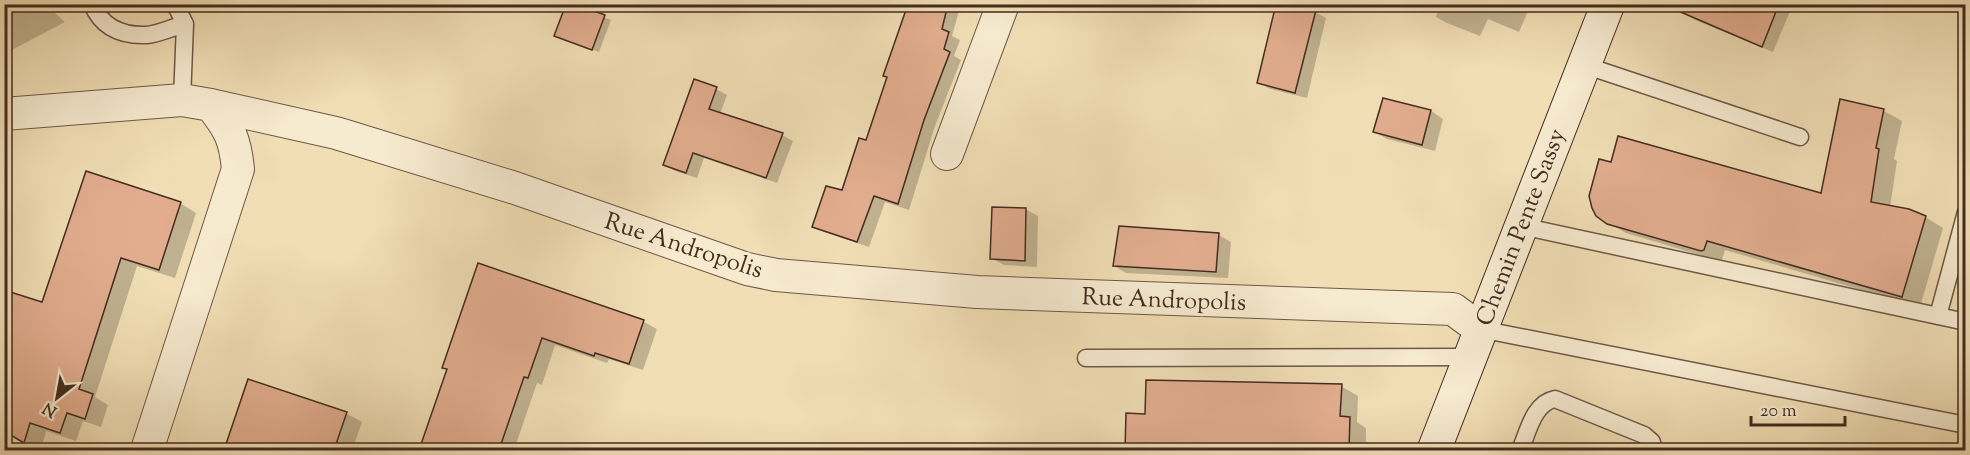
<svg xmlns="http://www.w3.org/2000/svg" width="1970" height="455" font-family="'Sorts Mill Goudy',serif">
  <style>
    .shadow { fill: #0003 }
    .building { fill: #e1ad8e; stroke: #442c21; stroke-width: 1.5 }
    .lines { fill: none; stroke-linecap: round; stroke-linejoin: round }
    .lane-casing { stroke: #6f5846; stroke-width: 19 }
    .street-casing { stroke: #6f5846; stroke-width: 34 }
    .secondary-casing { stroke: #442c21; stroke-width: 35 }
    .lane { stroke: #f6eacf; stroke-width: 16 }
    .street { stroke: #f6eacf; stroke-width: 32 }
    .secondary { stroke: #f6eacf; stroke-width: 33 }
    .labels { text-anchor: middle; stroke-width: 6; stroke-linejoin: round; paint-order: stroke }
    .street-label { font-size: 24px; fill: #442c21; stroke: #f6eacf }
  </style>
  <rect width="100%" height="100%" fill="#f1deb5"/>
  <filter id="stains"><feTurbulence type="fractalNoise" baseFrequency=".00333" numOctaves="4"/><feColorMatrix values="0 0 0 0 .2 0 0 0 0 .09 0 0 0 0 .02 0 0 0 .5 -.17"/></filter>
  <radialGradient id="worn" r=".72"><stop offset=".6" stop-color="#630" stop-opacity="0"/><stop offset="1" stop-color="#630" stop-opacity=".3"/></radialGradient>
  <path class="shadow" d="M 4,4 L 62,4 L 55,13 L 65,22 L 8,52 L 4,50 Z
    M 248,4 L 393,4 L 257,10 Z
    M 571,4 L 611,20 L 599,52 L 563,39 Z
    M 908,4 L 961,4 L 952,36 L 960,40 L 954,56 L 961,60 L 935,126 L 909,210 L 885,202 L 869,247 L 825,232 L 814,226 L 843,192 L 867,142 Z
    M 1440,4 L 1531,4 L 1519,32 L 1488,19 L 1480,36 L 1447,23 L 1436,17 Z
    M 1688,4 L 1793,4 L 1773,52 L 1695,20 L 1684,13 Z
    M 1315,12 L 1326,18 L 1307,98 L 1270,89 L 1259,83 Z
    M 716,89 L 727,95 L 720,114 L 782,135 L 793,141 L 777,183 L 704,158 L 697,178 L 675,171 L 665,165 Z
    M 1384,99 L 1431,111 L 1443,119 L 1435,151 L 1387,139 L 1375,132 Z
    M 1841,101 L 1884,111 L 1902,121 L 1894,159 L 1897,161 L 1890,207 L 1925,217 L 1943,228 L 1920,307 L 1725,250 L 1722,260 L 1720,261 L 1626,233 L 1607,222 L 1822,195 Z
    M 180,203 L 196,213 L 175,278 L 137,266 L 95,397 L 108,405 L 101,427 L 83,421 L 76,441 L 46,431 L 41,450 L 4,429 L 43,304 Z
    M 1025,209 L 1038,216 L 1037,267 L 1004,265 L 991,258 Z
    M 1219,235 L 1231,242 L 1228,278 L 1126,273 L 1114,266 Z
    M 479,265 L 644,322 L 657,329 L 643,370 L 609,359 L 607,363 L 555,345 L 542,385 L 537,383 L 514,450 L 421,450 L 448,370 Z
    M 249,381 L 346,413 L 362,422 L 352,450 L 226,450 Z
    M 1341,386 L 1358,396 L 1357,422 L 1366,428 L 1366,450 L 1123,450 L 1123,445 L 1127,445 L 1146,415 Z"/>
  <path class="building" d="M 566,4 L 575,4 L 605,15 L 592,50 L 554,36 Z
    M 908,4 L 948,4 L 942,29 L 949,32 L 944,49 L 950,52 L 924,120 L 898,204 L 874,196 L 857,242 L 812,227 L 826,186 L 842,190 L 859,138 L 866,140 L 887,77 L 883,76 Z
    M 1276,4 L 1292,4 L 1316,10 L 1295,93 L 1257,83 Z
    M 1662,4 L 1779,4 L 1762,47 Z
    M 694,79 L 717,87 L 709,109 L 783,133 L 766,178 L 693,153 L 686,173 L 663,165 Z
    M 1383,98 L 1431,110 L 1422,145 L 1373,132 Z
    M 1840,99 L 1884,109 L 1876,148 L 1879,149 L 1871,202 L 1909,209 L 1926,216 L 1902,297 L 1707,241 L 1704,250 L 1701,251 L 1607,224 L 1596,216 L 1592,208 L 1589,196 L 1599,159 L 1611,162 L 1618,136 L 1821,193 Z
    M 86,171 L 181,202 L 159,270 L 121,258 L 79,389 L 93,394 L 85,419 L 67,413 L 60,433 L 30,423 L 24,443 L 4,431 L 4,290 L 42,302 Z
    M 992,207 L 1026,208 L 1025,261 L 990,259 Z
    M 1119,226 L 1219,233 L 1216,272 L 1113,266 Z
    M 478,263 L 644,320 L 629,364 L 595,353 L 594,356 L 542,338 L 528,378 L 524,377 L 499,450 L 419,450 L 447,369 L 442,368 Z
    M 248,379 L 347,412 L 334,450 L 224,450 Z
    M 1146,380 L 1342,384 L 1340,416 L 1350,417 L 1349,448 L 1339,447 L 1339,450 L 1125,450 L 1126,413 L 1145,414 Z"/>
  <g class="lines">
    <defs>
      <path id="lane" d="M 92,4 C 102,28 122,36 147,35 C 159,34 173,27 185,24
        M 175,4 L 185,24 L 182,100
        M 1584,65 L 1800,137
        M 1521,226 L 1966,322
        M 1938,316 L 1966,212
        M 1480,329 L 1966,425
        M 1086,358 L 1469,357
        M 1520,450 C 1528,433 1533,403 1555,399 L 1644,435 L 1652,442 L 1653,450"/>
      <path id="street" d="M 4,114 L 182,100 L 211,105 L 336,133 L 515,188 L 747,269 L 776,275 L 977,292 L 1453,309 L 1480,329
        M 947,154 L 1003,4
        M 147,450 L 238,169 C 235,139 230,129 211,105"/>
      <path id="secondary" d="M 1434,450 L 1608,4"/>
    </defs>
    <use href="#lane" class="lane-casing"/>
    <use href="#street" class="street-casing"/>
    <use href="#secondary" class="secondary-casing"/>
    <use href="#lane" class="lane"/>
    <use href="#street" class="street"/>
    <use href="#secondary" class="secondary"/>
  </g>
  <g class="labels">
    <g class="street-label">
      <text transform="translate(1520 227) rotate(-69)" y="8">Chemin Pente Sassy</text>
      <text transform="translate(684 245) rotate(18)" y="8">Rue Andropolis</text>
      <text transform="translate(1164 299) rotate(2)" y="8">Rue Andropolis</text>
    </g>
  </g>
  <rect width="1970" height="455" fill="none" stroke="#f1deb5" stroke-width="24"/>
  <rect x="6" y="6" width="1958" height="443" fill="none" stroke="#442c21" stroke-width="3"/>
  <rect x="12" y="12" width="1946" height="431" fill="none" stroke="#442c21" stroke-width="1.5"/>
  <g transform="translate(57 398) rotate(211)" stroke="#f6eacf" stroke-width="4.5" paint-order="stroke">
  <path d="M0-4.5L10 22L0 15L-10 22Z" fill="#442c21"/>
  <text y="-9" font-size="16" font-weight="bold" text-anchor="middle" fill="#442c21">N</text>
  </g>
  <path d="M1751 416v9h94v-9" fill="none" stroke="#442c21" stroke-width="3"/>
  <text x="1760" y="416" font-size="18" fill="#442c21" stroke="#f6eacf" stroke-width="4.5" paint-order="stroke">20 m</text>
  <rect width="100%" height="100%" filter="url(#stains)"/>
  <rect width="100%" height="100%" fill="url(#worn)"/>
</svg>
